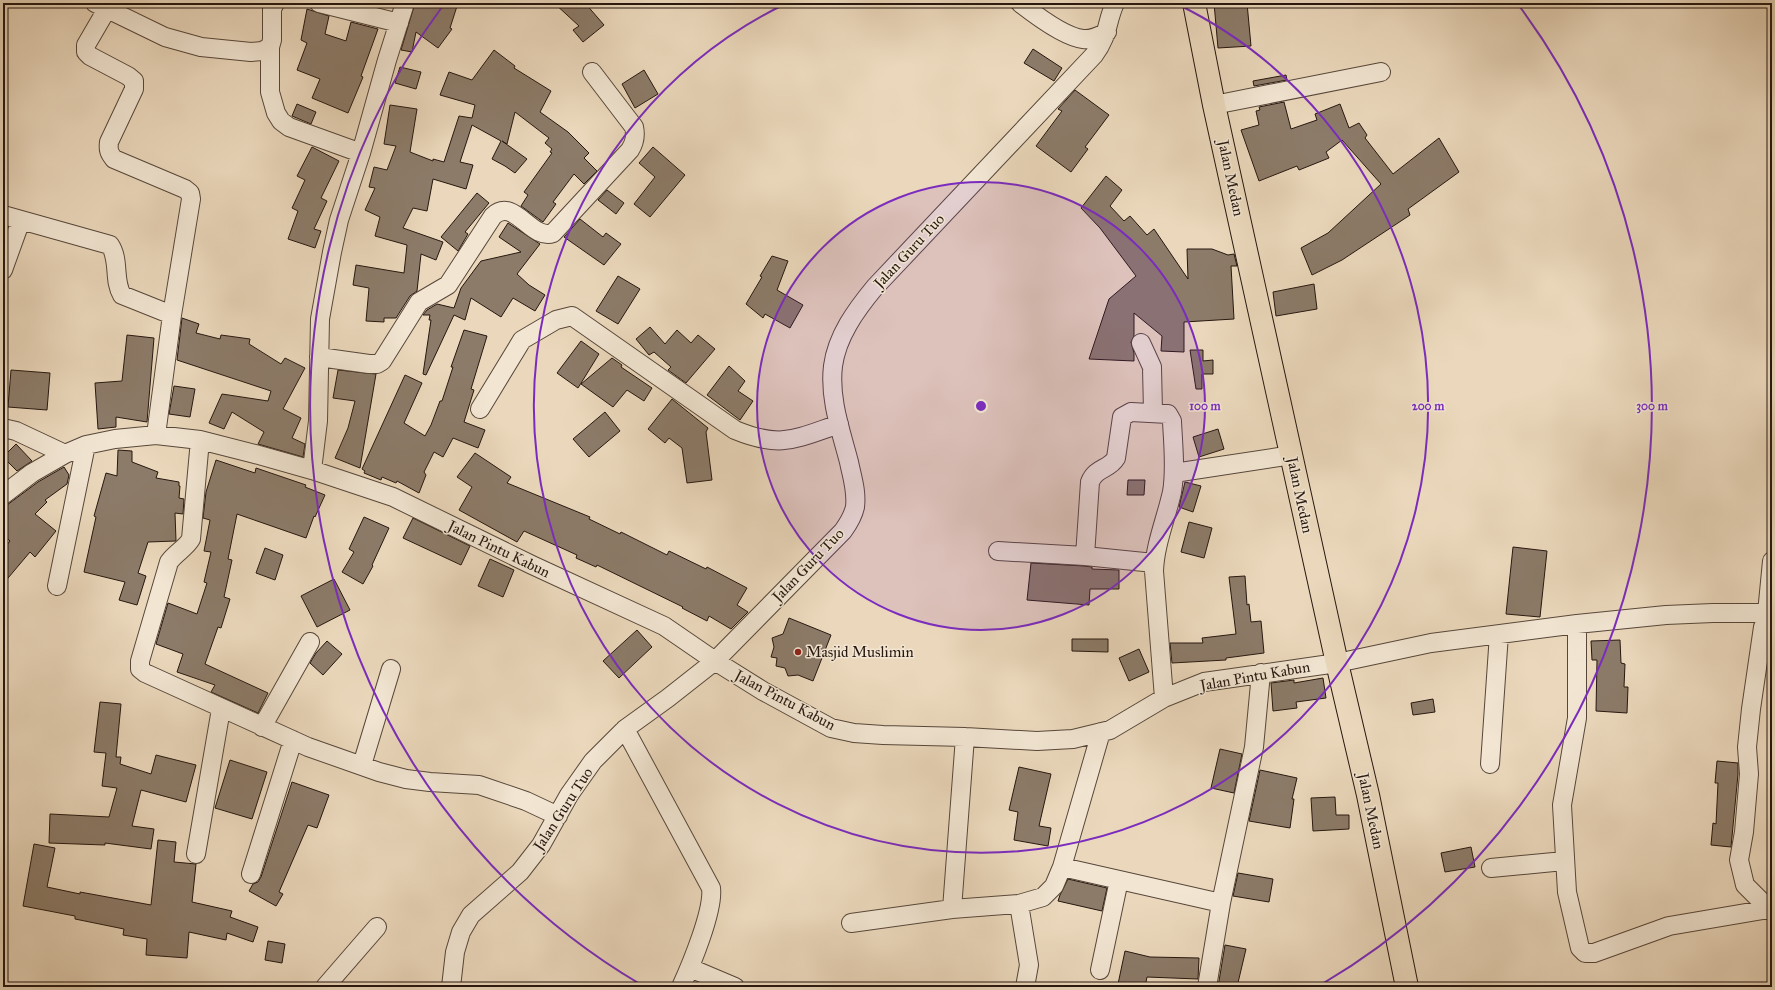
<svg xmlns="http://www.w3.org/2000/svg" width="1775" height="990" font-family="'IM FELL Great Primer',serif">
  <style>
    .building { fill: #8c7b69; stroke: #26170f }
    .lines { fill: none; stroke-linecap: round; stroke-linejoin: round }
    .minor-casing { stroke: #57473a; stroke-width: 20 }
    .major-casing { stroke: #26170f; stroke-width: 24 }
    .minor { stroke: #f2e6d3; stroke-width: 18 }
    .major { stroke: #ebd8bc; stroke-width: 22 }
    .ring { fill: none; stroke: #7b2cbf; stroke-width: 2 }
    .poi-dot { fill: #8f2418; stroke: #f2e6d3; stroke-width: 1.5 }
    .labels { text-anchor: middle; stroke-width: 3; stroke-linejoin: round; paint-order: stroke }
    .street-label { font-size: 15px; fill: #26170f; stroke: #f2e6d3 }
    .poi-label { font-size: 15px; fill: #26170f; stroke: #f2e6d3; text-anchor: start }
    .centre { fill: #7b2cbf; stroke: #f2e6d3; stroke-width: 2 }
    .ring-label { font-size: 12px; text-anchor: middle; font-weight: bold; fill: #7b2cbf; stroke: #f2e6d3; stroke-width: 3; stroke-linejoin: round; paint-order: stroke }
  </style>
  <rect width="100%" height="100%" fill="#ebd8bc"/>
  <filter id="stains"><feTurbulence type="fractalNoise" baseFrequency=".005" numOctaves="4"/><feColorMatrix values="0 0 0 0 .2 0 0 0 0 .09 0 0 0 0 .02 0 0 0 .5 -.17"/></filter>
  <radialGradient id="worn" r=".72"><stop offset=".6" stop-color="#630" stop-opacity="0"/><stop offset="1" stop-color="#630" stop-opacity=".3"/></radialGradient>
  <path class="building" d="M 415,3 L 458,3 L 450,28 L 452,29 L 438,48 L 416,32 L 412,52 L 401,50 Z
    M 554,3 L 585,3 L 604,25 L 583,42 L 573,30 L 579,26 Z
    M 1214,3 L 1247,3 L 1251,46 L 1218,48 Z
    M 307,9 L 329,16 L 325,34 L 346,41 L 351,22 L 378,29 L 361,76 L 363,77 L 348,113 L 312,98 L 320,79 L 297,70 L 307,43 L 301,40 Z
    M 1033,49 L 1062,68 L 1054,81 L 1024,63 Z
    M 494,50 L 515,66 L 514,68 L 551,91 L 540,112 L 568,132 L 589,153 L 584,158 L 597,171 L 584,184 L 574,174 L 553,202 L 556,204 L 543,222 L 521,206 L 528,195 L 524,192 L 552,153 L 550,152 L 552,149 L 545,143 L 549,138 L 515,112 L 507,144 L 502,141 L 527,159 L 515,173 L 505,166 L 492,159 L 501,141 L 472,125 L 460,162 L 473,165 L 466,189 L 433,179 L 427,211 L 413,208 L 403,228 L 443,242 L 436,260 L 421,254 L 417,291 L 410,296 L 396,318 L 384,318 L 384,322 L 366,321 L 369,288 L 353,285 L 356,265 L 404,273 L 407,245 L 375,236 L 380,217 L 365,210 L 375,188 L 369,187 L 374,167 L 387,170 L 396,146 L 384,144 L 390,105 L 417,109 L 410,152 L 433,161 L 433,159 L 444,162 L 459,116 L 472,118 L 475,105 L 440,95 L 449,72 L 472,80 Z
    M 400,67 L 421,72 L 416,89 L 395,83 Z
    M 644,70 L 658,94 L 635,108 L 622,84 Z
    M 1286,75 L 1287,80 L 1254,86 L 1253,81 Z
    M 1075,90 L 1109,115 L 1085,147 L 1088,149 L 1071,172 L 1036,146 L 1062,111 L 1058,109 Z
    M 1284,102 L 1291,129 L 1317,120 L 1315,114 L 1340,104 L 1349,128 L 1359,123 L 1367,135 L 1365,138 L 1393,174 L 1439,138 L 1459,172 L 1408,209 L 1410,215 L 1342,260 L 1312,275 L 1301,248 L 1328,233 L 1381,184 L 1342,140 L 1326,152 L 1329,158 L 1299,170 L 1297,166 L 1259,181 L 1241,130 L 1259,125 L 1256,111 L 1260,110 L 1259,107 Z
    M 297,104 L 316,112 L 311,124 L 292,116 Z
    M 312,147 L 339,161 L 321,198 L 327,201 L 314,229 L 321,231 L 315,248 L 288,239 L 298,211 L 292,208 L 305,180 L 297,176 Z
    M 653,147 L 685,175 L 650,217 L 634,204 L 655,177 L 639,163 Z
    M 1106,176 L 1122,190 L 1110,206 L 1124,221 L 1130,216 L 1147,235 L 1154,229 L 1188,279 L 1187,249 L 1212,249 L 1228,255 L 1234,254 L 1237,266 L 1231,266 L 1234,319 L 1184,322 L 1184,352 L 1161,351 L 1162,336 L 1134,313 L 1134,336 L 1131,342 L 1134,353 L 1134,361 L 1089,359 L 1109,299 L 1136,276 L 1100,228 L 1081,208 Z
    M 607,190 L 624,203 L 616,214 L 598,200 Z
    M 477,193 L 489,203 L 465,232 L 468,234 L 458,251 L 441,237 Z
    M 580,219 L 603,237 L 606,233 L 621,244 L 604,265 L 564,237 Z
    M 508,223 L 540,244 L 517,274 L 529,285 L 545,295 L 535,311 L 513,298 L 501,317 L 471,298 L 465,320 L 454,315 L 426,375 L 423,374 L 431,320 L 429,320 L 430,315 L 423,315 L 427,310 L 437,304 L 454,308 L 461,288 L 481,261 L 521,252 L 499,237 Z
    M 772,256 L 788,261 L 777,290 L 803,305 L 790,328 L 765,314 L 763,318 L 746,304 L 762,277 L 760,276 Z
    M 618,276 L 640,289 L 618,324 L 596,311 Z
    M 1314,284 L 1317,309 L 1276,316 L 1273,292 Z
    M 182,318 L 199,324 L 196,333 L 220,339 L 221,335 L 250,339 L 249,344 L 281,364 L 285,358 L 305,368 L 283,409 L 301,418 L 292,438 L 305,444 L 303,457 L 258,444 L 264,432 L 232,412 L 224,429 L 209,423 L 222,394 L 268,401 L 271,391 L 177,360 Z
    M 650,327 L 665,344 L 677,330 L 691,343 L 698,335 L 715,349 L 686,383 L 668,370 L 671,367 L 654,352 L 649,355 L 636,339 Z
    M 464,330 L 487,336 L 471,389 L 474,390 L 464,422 L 485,430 L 478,448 L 453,438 L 443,457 L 434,452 L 424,472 L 426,475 L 419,493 L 397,481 L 396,483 L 382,477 L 381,480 L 364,473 L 365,471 L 362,469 L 405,375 L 422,383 L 404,423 L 425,436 L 431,425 L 440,401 L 442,401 L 453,367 L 451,367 Z
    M 127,335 L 154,338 L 147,422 L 116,417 L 116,427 L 98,429 L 95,383 L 122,381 Z
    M 581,341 L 599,354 L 578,388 L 557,373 Z
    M 1190,350 L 1203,350 L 1203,361 L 1213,360 L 1213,374 L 1202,374 L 1202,389 L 1196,389 Z
    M 612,358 L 622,365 L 621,367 L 652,388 L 644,401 L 627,390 L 613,407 L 581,384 Z
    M 729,366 L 745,381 L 738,391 L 753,401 L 740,420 L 707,395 Z
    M 11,370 L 50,373 L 47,410 L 8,407 Z
    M 338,370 L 376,374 L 360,468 L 335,458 L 348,428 L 355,401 L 333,398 Z
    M 174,386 L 195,389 L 190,417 L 169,414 Z
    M 672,399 L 708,428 L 706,432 L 712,480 L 687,483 L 682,448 L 669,438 L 665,443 L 648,429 Z
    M 605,412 L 620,431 L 589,457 L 573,439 Z
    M 1218,429 L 1224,449 L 1199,457 L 1193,437 Z
    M 16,444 L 32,461 L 17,471 L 3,457 Z
    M 118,450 L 132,451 L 132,462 L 158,472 L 156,478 L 179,482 L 179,486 L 180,486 L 179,498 L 184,499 L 183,514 L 175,513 L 176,541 L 148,542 L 138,573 L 146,576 L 137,605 L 119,600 L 125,582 L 84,572 L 96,517 L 94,516 L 106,473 L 117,476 Z
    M 475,453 L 511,477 L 507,483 L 590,517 L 589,519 L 620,534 L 621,532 L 667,555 L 669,551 L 706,569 L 707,567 L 747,588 L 737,605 L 748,612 L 731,629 L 709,616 L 707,621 L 682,608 L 683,607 L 597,565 L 596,567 L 576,558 L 577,555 L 524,531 L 517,542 L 459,510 L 472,487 L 457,477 Z
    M 216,460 L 255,473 L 256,468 L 306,485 L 305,487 L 325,495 L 315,517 L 314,516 L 306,538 L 237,514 L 228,559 L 232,560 L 224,597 L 230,599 L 221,628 L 218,627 L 205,664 L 268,693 L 258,713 L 211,692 L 215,685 L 177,672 L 183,654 L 156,644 L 168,603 L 197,614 L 207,583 L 204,582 L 211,552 L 204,551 L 210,520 L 203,518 L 206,492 Z
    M 64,467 L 69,475 L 67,484 L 45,500 L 47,502 L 35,514 L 56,531 L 35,557 L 30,552 L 3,584 L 3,550 L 10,541 L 3,534 L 3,508 L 38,482 Z
    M 1128,480 L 1145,480 L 1144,495 L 1127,495 Z
    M 1185,482 L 1201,486 L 1193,512 L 1179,507 Z
    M 364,517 L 389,528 L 372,565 L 373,566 L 363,584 L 342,572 L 354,552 L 349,549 Z
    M 413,518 L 470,546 L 461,565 L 403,538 Z
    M 1189,522 L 1212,528 L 1204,558 L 1181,552 Z
    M 1513,547 L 1547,551 L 1540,617 L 1506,614 Z
    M 265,548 L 283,555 L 275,580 L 256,573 Z
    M 490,559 L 514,570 L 503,597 L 478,586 Z
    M 1031,563 L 1084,566 L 1092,567 L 1092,569 L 1119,570 L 1119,589 L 1090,589 L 1089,605 L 1027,600 Z
    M 1245,576 L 1247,605 L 1249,604 L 1251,622 L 1261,621 L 1264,653 L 1226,658 L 1226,660 L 1172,663 L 1170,643 L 1203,643 L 1202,638 L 1236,634 L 1229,577 Z
    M 334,579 L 350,610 L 317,627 L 301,596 Z
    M 789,618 L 831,635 L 813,681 L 798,675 L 788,676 L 785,668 L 776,666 L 777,658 L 771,657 L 774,647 L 772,638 L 783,634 Z
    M 637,630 L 652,647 L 619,678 L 603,661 Z
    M 1072,639 L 1108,639 L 1108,652 L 1072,651 Z
    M 1620,640 L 1621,663 L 1625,664 L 1624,687 L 1628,687 L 1627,713 L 1596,711 L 1597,660 L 1592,660 L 1591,641 Z
    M 327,641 L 342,654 L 323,675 L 310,663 L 316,653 Z
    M 1139,649 L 1149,672 L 1129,681 L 1119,658 Z
    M 1323,678 L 1326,698 L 1296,702 L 1297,708 L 1273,711 L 1271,683 L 1294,680 L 1294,683 Z
    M 1433,699 L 1435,712 L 1413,715 L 1411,703 Z
    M 100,702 L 121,704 L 116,757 L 121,757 L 120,764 L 151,774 L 156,755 L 196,765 L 186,802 L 141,790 L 132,826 L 154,829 L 151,849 L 105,843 L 105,845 L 49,843 L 50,814 L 109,817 L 117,788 L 102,786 L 106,753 L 94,752 Z
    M 1220,749 L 1242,754 L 1234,793 L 1211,788 Z
    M 230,760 L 267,772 L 252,819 L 215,808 Z
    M 1717,761 L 1738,763 L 1738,774 L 1731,847 L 1711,845 L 1713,823 L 1716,824 L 1718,783 L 1715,783 Z
    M 1019,767 L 1051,774 L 1039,826 L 1051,828 L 1048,846 L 1014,840 L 1018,812 L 1009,810 Z
    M 1260,770 L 1297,778 L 1292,799 L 1294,799 L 1290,828 L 1249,821 Z
    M 292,782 L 329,795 L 317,828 L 308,825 L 279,892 L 283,894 L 276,906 L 249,891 L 253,884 L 258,882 L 261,877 Z
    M 1335,797 L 1336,815 L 1349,815 L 1349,829 L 1313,831 L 1311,798 Z
    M 158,840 L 176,842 L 174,862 L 196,864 L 192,902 L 232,911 L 230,917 L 258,927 L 253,942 L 227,933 L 226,940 L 189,932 L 187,958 L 146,955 L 147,939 L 123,935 L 124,929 L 75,919 L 75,916 L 23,906 L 34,844 L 55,848 L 47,887 L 80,894 L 80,892 L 151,905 Z
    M 1471,847 L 1475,867 L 1445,872 L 1441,853 Z
    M 1238,873 L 1273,879 L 1269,902 L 1233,896 Z
    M 1068,879 L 1107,888 L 1102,911 L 1058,901 L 1060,895 Z
    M 268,941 L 285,944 L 282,963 L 265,960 Z
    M 1225,945 L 1246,949 L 1237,987 L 1218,987 Z
    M 1125,951 L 1150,957 L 1199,958 L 1198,979 L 1147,977 L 1145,987 L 1131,987 L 1118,984 Z"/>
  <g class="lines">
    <defs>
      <path id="minor" d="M 95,3 L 165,37 L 201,47 L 251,52 L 262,51 L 270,47
        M 275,3 L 272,9 L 272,40 L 270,47 L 270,92 L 276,113 L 281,121 L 289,127 L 361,153
        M 319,3 L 399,23
        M 1020,3 C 1034,14 1065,37 1083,39 C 1092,40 1099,36 1107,32
        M 107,9 L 86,45 L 86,52 L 90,56 L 128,76 L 134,81 L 134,89 L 109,142 C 108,150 109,153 114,159 L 185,189 L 190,193 L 191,199 L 172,315 L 156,435
        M 1214,105 L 1381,72
        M 3,215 L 110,245 C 120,260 113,280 122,295 L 172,315
        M 3,270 L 21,220
        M 1141,343 L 1152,367 L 1153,412
        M 319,357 L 369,364 L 377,364 L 382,361 L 419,302 L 448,285 L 493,216 C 514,196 531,241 553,233 L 630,150 C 635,142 636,136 634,127 L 592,72
        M 480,409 L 522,340 L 556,320 L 572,316 L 735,430 C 781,449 795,439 839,424
        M 3,428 L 16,431 L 65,454
        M 200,440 L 191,539 C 186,548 175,553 169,562 L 140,661 L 140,669 L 145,673 L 308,747 L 379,772 L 406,779 L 430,782 L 479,785 L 526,801 L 558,816
        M 312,470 L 318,421 L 320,319 L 332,252 L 339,220 L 361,153 L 387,60 L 405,3
        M 1174,473 L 1292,455
        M 3,495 L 32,473 L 65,454 L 86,445 L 115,439 L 156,435 L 200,440 L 255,454 L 312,470 L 393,497 L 532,565 L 664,626 L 715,661 L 763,691 L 831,728 L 854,733 L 883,735 L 965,737 L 1037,741 L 1073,739 L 1110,730 L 1164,698 L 1204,682 L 1337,663 L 1431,643 L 1577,624 L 1666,615 L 1713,613 L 1772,613
        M 998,551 L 1085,556 L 1154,563
        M 1085,556 L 1090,482 C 1096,467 1109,470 1116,458 L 1122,417 L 1131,412 L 1168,414 L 1172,421 C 1173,444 1176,469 1172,492 C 1166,519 1155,544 1154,571 L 1164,698
        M 57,586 L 86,445
        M 1767,613 L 1772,561
        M 1772,617 L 1763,627 L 1751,709 L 1747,747 L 1749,774 L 1744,832 L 1739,860 L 1745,885 L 1772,912
        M 1577,624 L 1577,718 L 1562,805 L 1567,892 L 1580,948 L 1585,953 L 1594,953 L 1669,926 L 1769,909
        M 262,727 L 310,642
        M 625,729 L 711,888 C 714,910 691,965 681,987
        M 1490,764 L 1499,634
        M 362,765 L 391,669
        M 196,854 L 221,709
        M 1062,867 L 1221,903
        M 1491,868 L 1564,861
        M 251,874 L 293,740
        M 1019,904 L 1029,965 L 1025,987
        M 952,909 L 965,737
        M 851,923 L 952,909 L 1019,904 L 1043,897 L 1054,886 L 1062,867 L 1101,732
        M 690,968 L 735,987
        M 1100,970 L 1119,880
        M 325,987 L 377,927
        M 451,987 L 455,952 L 461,932 L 471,915 L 520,872 L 541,845 L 569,795 L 593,761 L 625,729 L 668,698 L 715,661 L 843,531 C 848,524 853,516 855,507 C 857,491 852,477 849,462 C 841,431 829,399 833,366 C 837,336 856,310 875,287 L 1094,55 C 1109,35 1106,23 1115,3
        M 1207,987 L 1221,903 L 1254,747 L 1261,673"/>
      <path id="major" d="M 1194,3 L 1214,105 L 1337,663 L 1368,795 L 1407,987"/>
    </defs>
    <use href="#minor" class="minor-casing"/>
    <use href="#major" class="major-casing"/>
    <use href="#minor" class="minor"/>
    <use href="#major" class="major"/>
  </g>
  <circle cx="981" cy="406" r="224" fill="#7b2cbf" fill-opacity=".12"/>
  <g class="ring">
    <circle cx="981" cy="406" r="224"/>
    <path d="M1177 4A447 447 0 1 1 785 4"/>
    <path d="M640 984A671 671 0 0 1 442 7M1520 7A671 671 0 0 1 1322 984"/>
  </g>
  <circle class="poi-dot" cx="798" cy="652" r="4"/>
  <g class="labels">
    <g class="street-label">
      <text transform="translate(1231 178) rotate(78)" y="5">Jalan Medan</text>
      <text transform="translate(909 251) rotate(-47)" y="5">Jalan Guru Tuo</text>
      <text transform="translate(1300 495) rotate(78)" y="5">Jalan Medan</text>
      <text transform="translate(499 549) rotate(26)" y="5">Jalan Pintu Kabun</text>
      <text transform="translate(808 565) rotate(-46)" y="5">Jalan Guru Tuo</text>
      <text transform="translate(1255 676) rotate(-10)" y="5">Jalan Pintu Kabun</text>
      <text transform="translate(785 700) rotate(28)" y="5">Jalan Pintu Kabun</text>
      <text transform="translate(563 809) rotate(-57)" y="5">Jalan Guru Tuo</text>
      <text transform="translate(1371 811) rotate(78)" y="5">Jalan Medan</text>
    </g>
    <g class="poi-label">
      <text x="806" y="657">Masjid Muslimin</text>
    </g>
  </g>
  <circle cx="981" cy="406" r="6" class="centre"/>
  <g class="ring-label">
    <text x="1205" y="410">100 m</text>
    <text x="1428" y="410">200 m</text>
    <text x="1652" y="410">300 m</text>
  </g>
  <rect width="1775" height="990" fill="none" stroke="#ebd8bc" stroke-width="16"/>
  <rect x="4" y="4" width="1767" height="982" fill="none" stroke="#26170f" stroke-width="2"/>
  <rect x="8" y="8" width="1759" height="974" fill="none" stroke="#26170f"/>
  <rect width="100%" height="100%" filter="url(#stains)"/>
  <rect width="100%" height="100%" fill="url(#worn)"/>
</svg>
